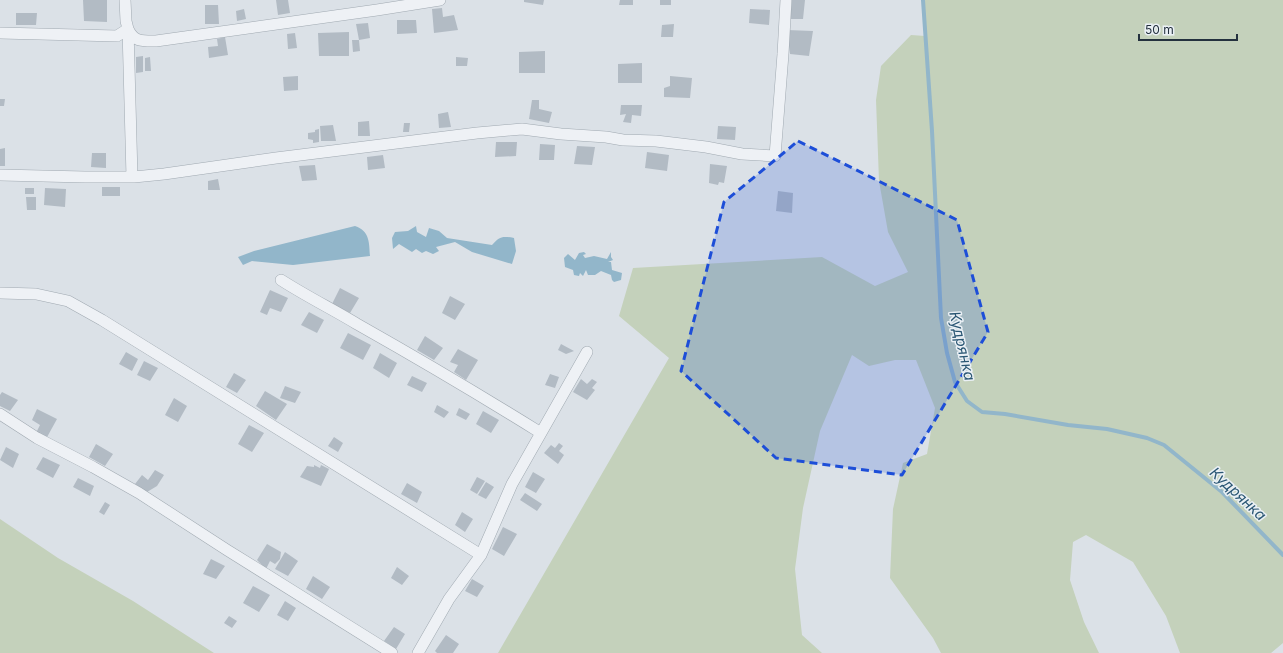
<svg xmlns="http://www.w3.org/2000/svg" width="1283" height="653" font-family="Inter,sans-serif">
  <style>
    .green { fill: #c4d1bb }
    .water { fill: #92b6ca }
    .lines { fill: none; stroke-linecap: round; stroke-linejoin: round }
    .stream { stroke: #92b6ca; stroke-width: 4 }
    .building { fill: #b2bbc4 }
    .street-casing { stroke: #a0a9b1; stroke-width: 12 }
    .street { stroke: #eef1f5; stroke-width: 11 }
    .marked { fill: #1d4ed8; fill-opacity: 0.2; stroke: #1d4ed8; stroke-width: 3; stroke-dasharray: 8 5; stroke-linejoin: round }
    .labels { text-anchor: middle; stroke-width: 3; stroke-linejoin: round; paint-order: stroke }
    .water-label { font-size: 15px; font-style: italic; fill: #2b5774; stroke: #eaf0f5 }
  </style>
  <rect width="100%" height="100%" fill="#dbe1e7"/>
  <path class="green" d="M 923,0 L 1283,0 L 1283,643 L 1271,653 L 1180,653 L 1166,616 L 1133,562 L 1086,535 L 1073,542 L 1070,580 L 1084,622 L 1099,653 L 941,653 L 933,638 L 890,578 L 893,509 L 903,463 L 927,454 L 935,408 L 916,360 L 895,360 L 869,366 L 852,355 L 820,431 L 803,508 L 795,569 L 802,635 L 822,653 L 498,653 L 669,358 L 619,316 L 633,268 L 822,257 L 875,286 L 908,272 L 888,232 L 879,181 L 876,100 L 881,66 L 911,35 L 925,36 Z
    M 0,519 L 58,558 L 133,601 L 214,653 L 0,653 Z"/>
  <path class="water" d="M 355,226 C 370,231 369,243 370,256 L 293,265 L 252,261 L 243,265 L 238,257 L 254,251 Z
    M 416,226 L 417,232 L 426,237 L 429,228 L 439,231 L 447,238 L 492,245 C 500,236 502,236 514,238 L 516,251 L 512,264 L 472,252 L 455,242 L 436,247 L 439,251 L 433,254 L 426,251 L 422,253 L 416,249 L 412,252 L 399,244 L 393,249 L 392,238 L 395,232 L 408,231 Z
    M 584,252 L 586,254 L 583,255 L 585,258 L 594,256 L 607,259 L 611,252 L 611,257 L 613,260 L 608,262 L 611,262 L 612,270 L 622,273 L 621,280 L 614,282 L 612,280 L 611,275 L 601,271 L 595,275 L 588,275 L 586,270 L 583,276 L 580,273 L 579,276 L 574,275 L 573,270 L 565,267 L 564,258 L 568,254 L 575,260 L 579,253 Z"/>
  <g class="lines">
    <path class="stream" d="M 923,0 L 932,131 L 941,318 L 947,353 L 955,382 L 967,401 L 982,412 L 1005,414 L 1068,425 L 1107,429 L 1147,438 L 1164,445 L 1222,492 L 1283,555"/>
  </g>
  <path class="building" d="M 83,0 L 107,0 L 107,22 L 84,21 Z
    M 276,0 L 288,0 L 290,13 L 278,15 Z
    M 524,0 L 544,0 L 543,5 L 524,2 Z
    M 620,0 L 633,0 L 633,5 L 619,5 Z
    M 660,0 L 671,0 L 671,5 L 660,5 Z
    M 792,0 L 805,0 L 803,19 L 790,19 Z
    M 205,5 L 218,5 L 219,24 L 205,24 Z
    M 442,8 L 443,17 L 454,15 L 458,30 L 434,33 L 432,9 Z
    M 244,9 L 246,19 L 237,21 L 236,11 Z
    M 750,9 L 770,10 L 769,25 L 749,23 Z
    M 16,13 L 37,13 L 36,25 L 16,25 Z
    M 397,20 L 416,20 L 417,33 L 397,34 Z
    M 368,23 L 370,38 L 359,40 L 356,24 Z
    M 674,24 L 673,37 L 661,37 L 662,25 Z
    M 787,30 L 813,31 L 809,56 L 790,54 Z
    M 349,32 L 349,56 L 319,56 L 318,33 Z
    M 295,33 L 297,48 L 288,49 L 287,34 Z
    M 225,37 L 228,55 L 209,58 L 208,47 L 218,46 L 217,39 Z
    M 352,40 L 359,40 L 360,51 L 353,52 Z
    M 545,51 L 545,73 L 519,73 L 519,52 Z
    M 143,56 L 143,72 L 136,73 L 136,57 Z
    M 150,57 L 151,71 L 145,71 L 145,58 Z
    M 456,57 L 468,58 L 467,66 L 456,66 Z
    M 642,63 L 642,83 L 618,83 L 618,64 Z
    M 298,76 L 298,90 L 284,91 L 283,77 Z
    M 670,76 L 692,78 L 690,98 L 664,97 L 664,88 L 670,86 Z
    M 0,99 L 5,99 L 4,106 L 0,106 Z
    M 532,100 L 539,100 L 539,109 L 552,112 L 549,123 L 529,119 Z
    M 621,105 L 642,105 L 641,116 L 632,115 L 631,123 L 623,122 L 626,114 L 620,115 Z
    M 448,112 L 451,127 L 439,128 L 438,114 Z
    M 369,121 L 370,136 L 358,136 L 358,122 Z
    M 404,123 L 410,123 L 409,132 L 403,132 Z
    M 333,125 L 336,141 L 321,141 L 320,126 Z
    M 718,126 L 736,127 L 735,140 L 717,139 Z
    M 319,129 L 319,142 L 313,143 L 313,140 L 308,139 L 308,133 L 315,132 L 315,130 Z
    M 496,142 L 517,142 L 516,156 L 495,157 Z
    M 540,144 L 555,145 L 554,160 L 539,160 Z
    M 577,146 L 595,147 L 592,165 L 574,164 Z
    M 5,148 L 5,166 L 0,166 L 0,149 Z
    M 647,152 L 669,155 L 667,171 L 645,168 Z
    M 92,153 L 106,153 L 106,168 L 91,167 Z
    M 383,155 L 385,168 L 368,170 L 367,157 Z
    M 710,164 L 727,166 L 724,183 L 719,182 L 718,185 L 709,183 Z
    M 315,165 L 317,180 L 302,181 L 299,166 Z
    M 218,179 L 220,190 L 208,190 L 208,181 Z
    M 102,187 L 120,187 L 120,196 L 102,196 Z
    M 25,188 L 34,188 L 34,194 L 25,194 Z
    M 45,188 L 66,189 L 65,207 L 44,205 Z
    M 778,191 L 793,193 L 792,213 L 776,211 Z
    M 26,197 L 36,197 L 36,210 L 27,210 Z
    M 340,288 L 359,298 L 350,313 L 332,304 Z
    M 270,290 L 288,298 L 281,312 L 270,308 L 267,315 L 260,312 Z
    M 450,296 L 465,304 L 455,320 L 442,313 Z
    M 309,312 L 324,320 L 317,333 L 301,325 Z
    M 348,333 L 371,345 L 363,360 L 340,348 Z
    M 425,336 L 443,348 L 434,360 L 417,350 Z
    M 561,344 L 574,351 L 566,354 L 558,350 Z
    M 458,349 L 478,360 L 466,380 L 454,372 L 458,365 L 450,362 Z
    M 126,352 L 138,359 L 132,371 L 119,364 Z
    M 380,353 L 397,363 L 389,378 L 373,368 Z
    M 144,361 L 158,368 L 150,381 L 137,375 Z
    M 234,373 L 246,380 L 237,393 L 226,387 Z
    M 550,374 L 559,377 L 555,388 L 545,385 Z
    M 412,376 L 427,383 L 422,392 L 407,385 Z
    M 581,379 L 587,384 L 592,379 L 597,382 L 592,388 L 595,390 L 587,400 L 573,392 Z
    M 285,386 L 301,392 L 295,403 L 280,398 Z
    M 265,391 L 287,404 L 276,420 L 256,406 Z
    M 2,392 L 18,400 L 10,411 L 0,406 L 0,395 Z
    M 174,398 L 187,406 L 178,422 L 165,415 Z
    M 437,405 L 449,412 L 444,418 L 434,412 Z
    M 459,408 L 470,414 L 466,420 L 456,415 Z
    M 37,409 L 57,419 L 46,439 L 36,433 L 40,425 L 32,420 Z
    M 483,411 L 499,420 L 491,433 L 476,424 Z
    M 249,425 L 264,433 L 252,452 L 238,444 Z
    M 334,437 L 343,443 L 338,452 L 328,446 Z
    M 559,443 L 563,446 L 559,451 L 564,455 L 558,464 L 544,453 L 551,445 L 555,448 Z
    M 96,444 L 113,454 L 105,466 L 89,457 Z
    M 6,447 L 19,454 L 13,468 L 0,460 Z
    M 43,457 L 60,465 L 53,478 L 36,469 Z
    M 314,465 L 320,468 L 321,465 L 329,469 L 321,486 L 300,477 L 307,466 L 314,467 Z
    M 155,470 L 164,475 L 157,486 L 147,492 L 135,484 L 142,475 L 148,480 Z
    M 533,472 L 545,479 L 536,493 L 525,487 Z
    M 477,477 L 485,481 L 477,494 L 470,490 Z
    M 78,478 L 94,486 L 90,496 L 73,487 Z
    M 486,482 L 494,487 L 486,499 L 478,495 Z
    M 407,483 L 422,492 L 417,503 L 401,494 Z
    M 525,493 L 542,504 L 537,511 L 520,500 Z
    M 105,502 L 110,505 L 104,515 L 99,512 Z
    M 462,512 L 473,519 L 465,532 L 455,525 Z
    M 503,527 L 517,534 L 504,556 L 492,549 Z
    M 267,544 L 281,552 L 280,559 L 275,564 L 270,561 L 266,569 L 257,560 Z
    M 285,552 L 298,561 L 288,576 L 275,569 Z
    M 211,559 L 225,566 L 216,579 L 203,574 Z
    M 397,567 L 409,576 L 402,585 L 391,578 Z
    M 313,576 L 330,587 L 322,599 L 306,589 Z
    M 472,579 L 484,586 L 477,597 L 465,591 Z
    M 253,586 L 270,595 L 259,612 L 243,603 Z
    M 285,601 L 296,608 L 288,621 L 277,615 Z
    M 229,616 L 237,621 L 232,628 L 224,623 Z
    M 394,627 L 405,634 L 396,649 L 384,641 Z
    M 446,635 L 459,644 L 453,653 L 437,653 L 435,651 Z"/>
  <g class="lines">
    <defs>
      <path id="street" d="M 125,0 L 126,21 L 128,29 L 132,177
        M 128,29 C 134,42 142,41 156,41 L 377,10 L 440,0
        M 0,33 L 117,36 L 128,29
        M 0,175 L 85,177 L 134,177 L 164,174 L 276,158 L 477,133 L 522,129 L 561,134 L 606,137 L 623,140 L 656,141 L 706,147 L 742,154 L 775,156 L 783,54 L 786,0
        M 281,280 C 306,296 332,309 357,324 C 419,359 480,395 541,433
        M 0,293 L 36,294 L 68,301 L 102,320 L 481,555
        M 0,414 L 37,438 L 93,467 L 139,493 L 227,550 L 392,653
        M 418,653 L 449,599 L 481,555 L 512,484 L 587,352"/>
    </defs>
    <use href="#street" class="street-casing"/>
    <use href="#street" class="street"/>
  </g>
  <path class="marked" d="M 798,141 L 957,220 L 988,332 L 902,475 L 776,458 L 681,371 L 724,202 Z"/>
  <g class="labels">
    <g class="water-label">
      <text transform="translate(962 346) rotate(77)" y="5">Кудрянка</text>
      <text transform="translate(1238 494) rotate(43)" y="5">Кудрянка</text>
    </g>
  </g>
  <path d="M1139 34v6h98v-6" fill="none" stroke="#24313e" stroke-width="2"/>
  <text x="1145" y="34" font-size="12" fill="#24313e" stroke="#eaf0f5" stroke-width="3" paint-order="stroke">50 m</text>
</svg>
